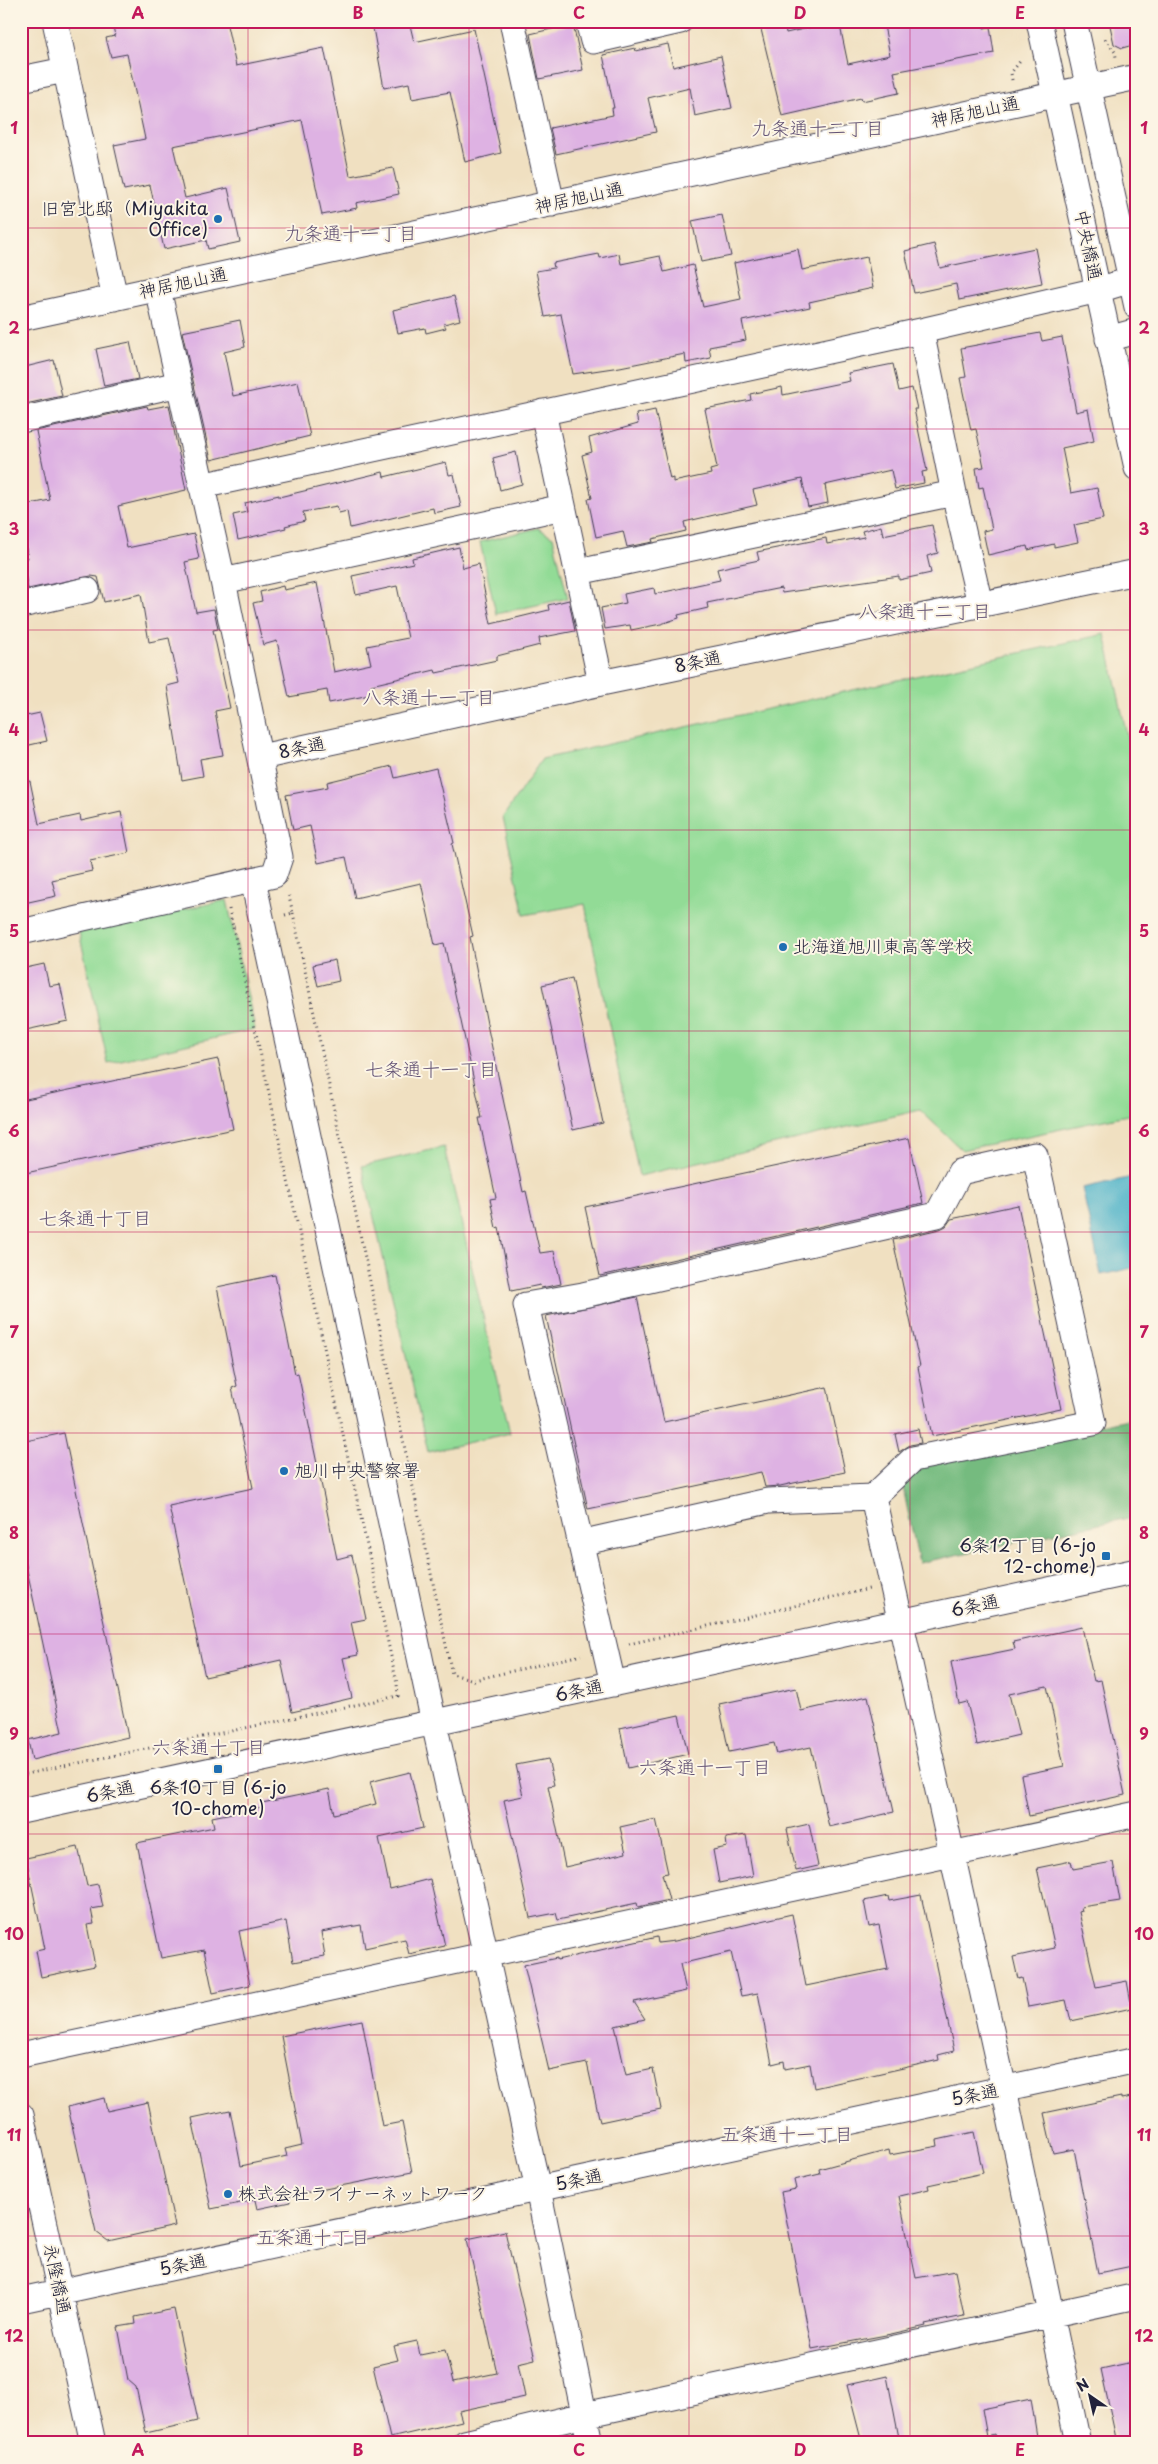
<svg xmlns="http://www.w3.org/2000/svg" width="1158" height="2464" font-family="'Playpen Sans','Klee One',sans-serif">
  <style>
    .green { fill: #92db96; stroke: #5a7e68 }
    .forest { fill: #75bb7f; stroke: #4c6e5d }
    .water { fill: #49b1c8; stroke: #366a82 }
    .building { fill: #deb2e3 }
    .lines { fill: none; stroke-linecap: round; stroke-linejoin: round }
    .minor-casing { stroke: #413e4f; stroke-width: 27 }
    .path { stroke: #413e4f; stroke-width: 3; stroke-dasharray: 1 4; stroke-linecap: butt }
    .minor { stroke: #fff; stroke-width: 25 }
    .grid { fill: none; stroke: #c2185b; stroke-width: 1; stroke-opacity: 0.55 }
    .poi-dot { fill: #1f6fb2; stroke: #fcf5e5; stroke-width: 2 }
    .labels { text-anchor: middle; stroke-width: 4; stroke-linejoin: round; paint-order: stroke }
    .street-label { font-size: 18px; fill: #22223b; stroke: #fcf5e5 }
    .poi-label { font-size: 18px; fill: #22223b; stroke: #fcf5e5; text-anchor: start }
    .neighbourhood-label { font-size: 19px; fill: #645476; stroke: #fcf5e5 }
    .neatline { fill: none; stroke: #c2185b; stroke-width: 2 }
    .grid-label { font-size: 16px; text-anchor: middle; font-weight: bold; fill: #c2185b }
  </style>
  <rect width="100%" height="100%" fill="#fcf5e5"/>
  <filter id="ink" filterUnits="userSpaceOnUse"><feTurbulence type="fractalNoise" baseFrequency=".02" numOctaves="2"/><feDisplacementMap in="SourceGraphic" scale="10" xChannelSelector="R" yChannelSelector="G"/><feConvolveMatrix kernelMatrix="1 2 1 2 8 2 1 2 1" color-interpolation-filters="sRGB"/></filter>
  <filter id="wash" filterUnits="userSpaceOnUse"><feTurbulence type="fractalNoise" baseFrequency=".0096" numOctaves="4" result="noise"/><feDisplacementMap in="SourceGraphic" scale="20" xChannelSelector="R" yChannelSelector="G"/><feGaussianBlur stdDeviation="1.12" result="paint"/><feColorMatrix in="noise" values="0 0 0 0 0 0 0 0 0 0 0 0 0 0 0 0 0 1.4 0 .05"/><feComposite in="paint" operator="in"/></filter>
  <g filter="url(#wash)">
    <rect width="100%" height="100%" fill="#f0e0c1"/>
    <path class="green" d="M 538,528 L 553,537 L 568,598 L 496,614 L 480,542 Z
      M 1105,634 L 1137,782 L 1137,1113 L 962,1150 L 920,1110 L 639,1176 L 585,904 L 524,915 L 503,817 L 542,759 Z
      M 227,900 L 255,1029 L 108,1063 L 79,932 Z
      M 444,1147 L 510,1433 L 428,1452 L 362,1166 Z"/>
    <path class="forest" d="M 1132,1418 L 1137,1443 L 1137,1516 L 919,1563 L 899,1469 Z"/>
    <path class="water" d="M 1137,1176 L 1137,1267 L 1101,1275 L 1082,1188 Z"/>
    <g id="blocks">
      <path class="building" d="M 112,21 L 226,21 L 236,66 L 324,48 L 350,176 L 393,168 L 399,194 L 356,203 L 357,208 L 322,215 L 302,120 L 173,146 L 185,198 L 228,188 L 240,242 L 208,249 L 206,240 L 164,249 L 150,185 L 124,190 L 114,145 L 145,139 L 127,54 L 111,57 L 106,38 L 115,36 Z
        M 404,21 L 409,21 L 414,42 L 474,29 L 501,153 L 465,162 L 450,92 L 412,99 L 409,83 L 384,88 L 373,28 Z
        M 759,21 L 784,21 L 786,33 L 839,21 L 848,64 L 890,55 L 883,21 L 983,21 L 984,28 L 990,27 L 994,53 L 894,72 L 899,93 L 862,101 L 861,98 L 782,116 Z
        M 1109,21 L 1137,21 L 1137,44 L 1122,48 L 1114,44 Z
        M 573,24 L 583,70 L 539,79 L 530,34 Z
        M 668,44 L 673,67 L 721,56 L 732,108 L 695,116 L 690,88 L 648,98 L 656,132 L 556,154 L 550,128 L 613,115 L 612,108 L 614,108 L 603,55 L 635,48 L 636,51 Z
        M 722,215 L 731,256 L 701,262 L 692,221 Z
        M 934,244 L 940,268 L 1035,248 L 1042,283 L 959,300 L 956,284 L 914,293 L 905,251 Z
        M 798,249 L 802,270 L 867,257 L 873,288 L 809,302 L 810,307 L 742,321 L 746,340 L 709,347 L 711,358 L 686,363 L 685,354 L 620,367 L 573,374 L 561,314 L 545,317 L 536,271 L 554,268 L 553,263 L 599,254 L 600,258 L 619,254 L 621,264 L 660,256 L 664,272 L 693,265 L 703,307 L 741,299 L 734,263 Z
        M 454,296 L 460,320 L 444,324 L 446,328 L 426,333 L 425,328 L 398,333 L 393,310 Z
        M 240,320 L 245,347 L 224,352 L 233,396 L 298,382 L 310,436 L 211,460 L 182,332 Z
        M 1040,333 L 1042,341 L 1062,337 L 1076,412 L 1088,409 L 1094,441 L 1062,448 L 1071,493 L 1097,488 L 1103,519 L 1074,525 L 1078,542 L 1054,547 L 1054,544 L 1028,550 L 1027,546 L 988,555 L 983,531 L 992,529 L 983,487 L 979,488 L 976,468 L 984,467 L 976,429 L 971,430 L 960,378 L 966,377 L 961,348 Z
        M 130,342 L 138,379 L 104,386 L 96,349 Z
        M 54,360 L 62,396 L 21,405 L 21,368 Z
        M 893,364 L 899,391 L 912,388 L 917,409 L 914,409 L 927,471 L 922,472 L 924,483 L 895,489 L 891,470 L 825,485 L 828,503 L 808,507 L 802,479 L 753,490 L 757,505 L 684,522 L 686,531 L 652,539 L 653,542 L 627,547 L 623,531 L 596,537 L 588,499 L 592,498 L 582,455 L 592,452 L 589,438 L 638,424 L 636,414 L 655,410 L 670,479 L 673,478 L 673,482 L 711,474 L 710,470 L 717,468 L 705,409 L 751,400 L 750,394 L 782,387 L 783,395 L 850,381 L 848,373 Z
        M 169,405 L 186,490 L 118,506 L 127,548 L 194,534 L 199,559 L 185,562 L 196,612 L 214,609 L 218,629 L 213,630 L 230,708 L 215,711 L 223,755 L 200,759 L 203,776 L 182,780 L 167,686 L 179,683 L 169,638 L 149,642 L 141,594 L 104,602 L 98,577 L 91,576 L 28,589 L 22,559 L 28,558 L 21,525 L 21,506 L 50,500 L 36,431 L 147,406 L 148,409 Z
        M 516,452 L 522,484 L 500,490 L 493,458 Z
        M 446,462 L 449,475 L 454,474 L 461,507 L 434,513 L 433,508 L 350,528 L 347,511 L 339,513 L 337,506 L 303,512 L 305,521 L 285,526 L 286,528 L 268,532 L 269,533 L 238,540 L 233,515 L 247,512 L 245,503 L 279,495 L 279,497 L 383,472 L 384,477 Z
        M 932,525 L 938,553 L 927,556 L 931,573 L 899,580 L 899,576 L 782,593 L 781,588 L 707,603 L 708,608 L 678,615 L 679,618 L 661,624 L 631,630 L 630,625 L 605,629 L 601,608 L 626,603 L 624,594 L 654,588 L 655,594 L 720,580 L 717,569 L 759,560 L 757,552 L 826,538 L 827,544 L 864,537 L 862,531 L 881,526 L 883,535 Z
        M 459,547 L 463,568 L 479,564 L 491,624 L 549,610 L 548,605 L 569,600 L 575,631 L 539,638 L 540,645 L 497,656 L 497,660 L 436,673 L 435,670 L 371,685 L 373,694 L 360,697 L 329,703 L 327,690 L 289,697 L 277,641 L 263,645 L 253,603 L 262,601 L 260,592 L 283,586 L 284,590 L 317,583 L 334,672 L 371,664 L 367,646 L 408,638 L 397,586 L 356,595 L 352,576 L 413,563 L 412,558 Z
        M 40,713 L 47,741 L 21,747 L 21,717 Z
        M 392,766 L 395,778 L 436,768 L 454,843 L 452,844 L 473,936 L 470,937 L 488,1029 L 523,1192 L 526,1191 L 540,1253 L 554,1251 L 561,1284 L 541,1288 L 540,1285 L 511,1291 L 499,1227 L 496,1228 L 490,1199 L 496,1198 L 479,1118 L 482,1118 L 444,943 L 435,945 L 421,883 L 355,898 L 346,857 L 318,863 L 310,826 L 293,830 L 286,795 L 328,787 L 327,782 Z
        M 30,781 L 39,824 L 80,815 L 81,821 L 121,812 L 129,853 L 90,861 L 92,871 L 52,880 L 56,896 L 24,903 L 21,891 L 21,782 Z
        M 335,960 L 339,981 L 318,986 L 313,965 Z
        M 44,964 L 49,986 L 60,984 L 68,1021 L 21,1031 L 21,969 Z
        M 572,978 L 603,1123 L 573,1130 L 542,985 Z
        M 218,1059 L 233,1129 L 21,1174 L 21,1100 Z
        M 909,1138 L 923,1203 L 600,1276 L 585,1207 Z
        M 1018,1205 L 1061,1409 L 932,1436 L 918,1367 L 920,1366 L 893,1240 L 940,1229 L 946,1226 L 951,1219 Z
        M 275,1275 L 295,1374 L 298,1373 L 337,1559 L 352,1555 L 366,1619 L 351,1622 L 358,1655 L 343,1658 L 352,1698 L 292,1712 L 281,1660 L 205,1677 L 169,1506 L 253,1488 L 232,1388 L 237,1386 L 217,1287 Z
        M 637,1297 L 664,1422 L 827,1387 L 845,1472 L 780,1486 L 765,1487 L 761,1472 L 588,1509 L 546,1316 Z
        M 918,1429 L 921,1443 L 910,1445 L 899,1452 L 895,1434 Z
        M 64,1433 L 128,1737 L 32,1760 L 28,1740 L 62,1732 L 21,1542 L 21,1442 Z
        M 1082,1627 L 1094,1681 L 1101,1680 L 1125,1795 L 1029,1816 L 1021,1775 L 1064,1766 L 1047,1686 L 1009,1694 L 1019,1735 L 977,1745 L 967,1702 L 959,1704 L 951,1662 L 1015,1649 L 1013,1642 Z
        M 796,1688 L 801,1711 L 868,1696 L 894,1812 L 829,1827 L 811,1747 L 777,1754 L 774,1743 L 729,1752 L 719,1704 Z
        M 679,1715 L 688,1754 L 628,1768 L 620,1728 Z
        M 548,1759 L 554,1785 L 548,1786 L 565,1867 L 626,1853 L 620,1827 L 656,1819 L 668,1873 L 662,1874 L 669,1900 L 638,1907 L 637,1903 L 558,1920 L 556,1913 L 530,1918 L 504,1800 L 523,1796 L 516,1765 Z
        M 410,1772 L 423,1828 L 379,1838 L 390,1889 L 430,1879 L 445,1946 L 409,1954 L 405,1939 L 365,1948 L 361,1925 L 321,1932 L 325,1956 L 293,1962 L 286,1921 L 239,1931 L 250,1985 L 213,1993 L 204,1950 L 161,1958 L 137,1843 L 214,1827 L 212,1817 L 262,1807 L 262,1803 L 329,1789 L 334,1814 L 376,1804 L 370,1782 Z
        M 809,1824 L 818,1866 L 796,1871 L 787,1829 Z
        M 746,1835 L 753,1876 L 719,1883 L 713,1850 L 727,1847 L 726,1838 Z
        M 78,1847 L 87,1886 L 98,1884 L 103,1907 L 91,1909 L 94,1924 L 87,1925 L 95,1966 L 41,1977 L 36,1951 L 45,1949 L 26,1858 Z
        M 1071,1861 L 1073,1869 L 1113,1862 L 1120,1901 L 1081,1907 L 1082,1911 L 1079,1912 L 1096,1987 L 1127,1981 L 1132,2008 L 1071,2021 L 1066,2000 L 1028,2007 L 1022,1978 L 1018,1979 L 1013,1957 L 1055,1948 L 1037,1868 Z
        M 921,1895 L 954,2051 L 938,2055 L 939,2060 L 814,2088 L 810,2064 L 785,2069 L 784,2061 L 772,2064 L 758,1993 L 741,1996 L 731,1952 L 680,1964 L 686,1991 L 634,2002 L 645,2019 L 615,2026 L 626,2075 L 653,2069 L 661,2109 L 600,2122 L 587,2063 L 549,2071 L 524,1965 L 557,1958 L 557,1960 L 657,1937 L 658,1943 L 675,1941 L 792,1914 L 806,1986 L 888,1969 L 879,1925 L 869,1927 L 864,1901 L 888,1896 L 889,1901 Z
        M 362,2020 L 382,2126 L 402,2122 L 412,2172 L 289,2196 L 290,2202 L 257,2209 L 255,2200 L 211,2209 L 192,2118 L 230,2110 L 241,2166 L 287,2156 L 285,2149 L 302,2145 L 281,2036 Z
        M 1137,2096 L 1137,2138 L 1131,2139 L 1137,2167 L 1137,2265 L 1098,2273 L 1074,2149 L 1053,2153 L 1044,2113 L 1121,2097 L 1121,2099 Z
        M 104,2098 L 107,2111 L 148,2102 L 175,2226 L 108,2241 L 96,2232 L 68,2107 Z
        M 974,2132 L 983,2173 L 928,2185 L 929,2189 L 899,2196 L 916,2278 L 955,2271 L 964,2316 L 925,2324 L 926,2326 L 891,2334 L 812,2349 L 781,2192 L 796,2189 L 794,2180 L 820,2174 L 819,2169 L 889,2150 L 890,2155 L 938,2146 L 937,2140 Z
        M 505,2231 L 535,2359 L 518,2363 L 525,2397 L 459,2411 L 462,2421 L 390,2438 L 373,2366 L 398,2360 L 394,2346 L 417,2341 L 420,2355 L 445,2350 L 453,2382 L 497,2373 L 467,2239 Z
        M 174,2309 L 198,2421 L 146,2433 L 136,2387 L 128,2380 L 118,2327 L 136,2324 L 135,2317 Z
        M 1137,2361 L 1137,2443 L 1117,2443 L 1101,2369 Z
        M 887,2376 L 900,2443 L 862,2443 L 847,2385 Z
        M 1031,2399 L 1038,2443 L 996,2443 L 994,2435 L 987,2437 L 982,2409 Z"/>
    </g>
  </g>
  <g filter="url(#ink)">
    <use href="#blocks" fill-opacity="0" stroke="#413e4f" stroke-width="1"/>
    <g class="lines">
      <defs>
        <path id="minor" d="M 55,21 L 115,298
          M 512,21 L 552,204
          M 588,21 L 593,41 L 680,21
          M 1039,21 L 1137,468
          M 1074,21 L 1137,307
          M 21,79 L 65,70
          M 21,318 L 1137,77
          M 921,331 L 954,493 L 980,604
          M 1108,339 L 1137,331
          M 543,412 L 601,683
          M 21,420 L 179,384
          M 201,486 L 921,331 L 1098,290 L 1131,280
          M 578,572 L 954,493
          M 223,581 L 563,507
          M 21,605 L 87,590
          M 261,757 L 601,683 L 1137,572
          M 253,880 L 434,1723 L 538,2189 L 590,2443
          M 21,932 L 274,875 L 280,857 L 223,581 L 158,289
          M 580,1543 L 768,1501 L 873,1497 L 1004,2089 L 1078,2443
          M 613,1684 L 526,1305 L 583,1295 L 937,1215 L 960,1172 L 1035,1155 L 1093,1423 L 913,1459 L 873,1497
          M 21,1811 L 1137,1571
          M 21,2055 L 1137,1814
          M 21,2115 L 93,2443
          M 21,2300 L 1137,2060
          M 465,2443 L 584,2415 L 1137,2296"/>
      </defs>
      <use href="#minor" class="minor-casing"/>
      <path class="path" d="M 1105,39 L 1115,52 L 1116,57
        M 1012,80 L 1011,73 L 1021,60
        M 229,909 L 233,927 L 235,927
        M 293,913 L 452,1674 L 474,1680 L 581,1655
        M 285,915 L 293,913 L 288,893
        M 629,1644 L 869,1589
        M 21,1775 L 398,1696 L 397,1684 L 233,927"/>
      <use href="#minor" class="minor"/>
    </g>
  </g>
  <path class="grid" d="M 248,21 L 248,2443M 469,21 L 469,2443M 689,21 L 689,2443M 910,21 L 910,2443M 21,228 L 1137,228M 21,429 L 1137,429M 21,630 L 1137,630M 21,830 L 1137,830M 21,1031 L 1137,1031M 21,1232 L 1137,1232M 21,1433 L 1137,1433M 21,1634 L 1137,1634M 21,1834 L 1137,1834M 21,2035 L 1137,2035M 21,2236 L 1137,2236"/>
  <g class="poi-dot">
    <circle cx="218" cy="219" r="5"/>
    <circle cx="783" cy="947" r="5"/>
    <circle cx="284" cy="1471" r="5"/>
    <rect x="1101" y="1551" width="10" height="10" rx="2.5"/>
    <rect x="213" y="1764" width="10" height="10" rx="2.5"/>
    <circle cx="228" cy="2194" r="5"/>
  </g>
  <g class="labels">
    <g class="street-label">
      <text transform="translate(975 112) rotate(-12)" y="6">神居旭山通</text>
      <text transform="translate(579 198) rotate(-12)" y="6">神居旭山通</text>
      <text transform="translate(1088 245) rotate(78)" y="6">中央橋通</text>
      <text transform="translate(183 283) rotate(-12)" y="6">神居旭山通</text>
      <text transform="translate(698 662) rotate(-12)" y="6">8条通</text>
      <text transform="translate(302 748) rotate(-12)" y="6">8条通</text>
      <text transform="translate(975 1606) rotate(-12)" y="6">6条通</text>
      <text transform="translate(579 1691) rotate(-12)" y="6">6条通</text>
      <text transform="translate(110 1792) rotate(-12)" y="6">6条通</text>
      <text transform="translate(975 2095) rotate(-12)" y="6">5条通</text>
      <text transform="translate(579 2180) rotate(-12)" y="6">5条通</text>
      <text transform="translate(183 2265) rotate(-12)" y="6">5条通</text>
      <text transform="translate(57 2279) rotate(78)" y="6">永隆橋通</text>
    </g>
    <g class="poi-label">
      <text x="208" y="215" text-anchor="end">旧宮北邸（Miyakita<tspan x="208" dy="21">Office)</tspan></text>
      <text x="793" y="953">北海道旭川東高等学校</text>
      <text x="294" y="1477">旭川中央警察署</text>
      <text x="1096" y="1552" text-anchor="end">6条12丁目 (6-jo<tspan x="1096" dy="21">12-chome)</tspan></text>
      <text x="218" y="1794" text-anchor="middle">6条10丁目 (6-jo<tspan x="218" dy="21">10-chome)</tspan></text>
      <text x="238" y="2200">株式会社ライナーネットワーク</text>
    </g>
    <g class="neighbourhood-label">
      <text x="818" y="135">九条通十二丁目</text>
      <text x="351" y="240">九条通十一丁目</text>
      <text x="925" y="618">八条通十二丁目</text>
      <text x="429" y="704">八条通十一丁目</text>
      <text x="431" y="1076">七条通十一丁目</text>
      <text x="95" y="1225">七条通十丁目</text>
      <text x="209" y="1754">六条通十丁目</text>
      <text x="705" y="1774">六条通十一丁目</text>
      <text x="787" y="2141">五条通十一丁目</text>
      <text x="313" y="2244">五条通十丁目</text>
    </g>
  </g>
  <rect width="1158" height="2464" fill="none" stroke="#fcf5e5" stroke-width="55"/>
  <g transform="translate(1090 2396) rotate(326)" stroke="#fcf5e5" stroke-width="4" paint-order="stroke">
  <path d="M0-4L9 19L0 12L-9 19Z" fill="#22223b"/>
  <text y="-8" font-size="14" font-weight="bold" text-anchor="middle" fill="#22223b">N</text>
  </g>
  <rect x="28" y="28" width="1102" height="2408" class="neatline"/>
  <g class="grid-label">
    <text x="138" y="19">A</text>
    <text x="358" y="19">B</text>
    <text x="579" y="19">C</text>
    <text x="800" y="19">D</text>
    <text x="1020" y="19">E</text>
    <text x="14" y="134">1</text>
    <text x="1144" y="134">1</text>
    <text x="14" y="334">2</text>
    <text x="1144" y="334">2</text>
    <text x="14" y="535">3</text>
    <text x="1144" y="535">3</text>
    <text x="14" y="736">4</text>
    <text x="1144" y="736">4</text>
    <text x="14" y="937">5</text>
    <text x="1144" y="937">5</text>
    <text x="14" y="1137">6</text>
    <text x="1144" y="1137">6</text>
    <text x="14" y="1338">7</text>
    <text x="1144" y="1338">7</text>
    <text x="14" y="1539">8</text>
    <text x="1144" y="1539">8</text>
    <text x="14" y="1740">9</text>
    <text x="1144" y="1740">9</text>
    <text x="14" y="1940">10</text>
    <text x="1144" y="1940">10</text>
    <text x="14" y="2141">11</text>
    <text x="1144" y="2141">11</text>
    <text x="14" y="2342">12</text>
    <text x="1144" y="2342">12</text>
    <text x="138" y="2456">A</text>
    <text x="358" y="2456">B</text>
    <text x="579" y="2456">C</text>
    <text x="800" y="2456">D</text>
    <text x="1020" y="2456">E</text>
  </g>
</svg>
